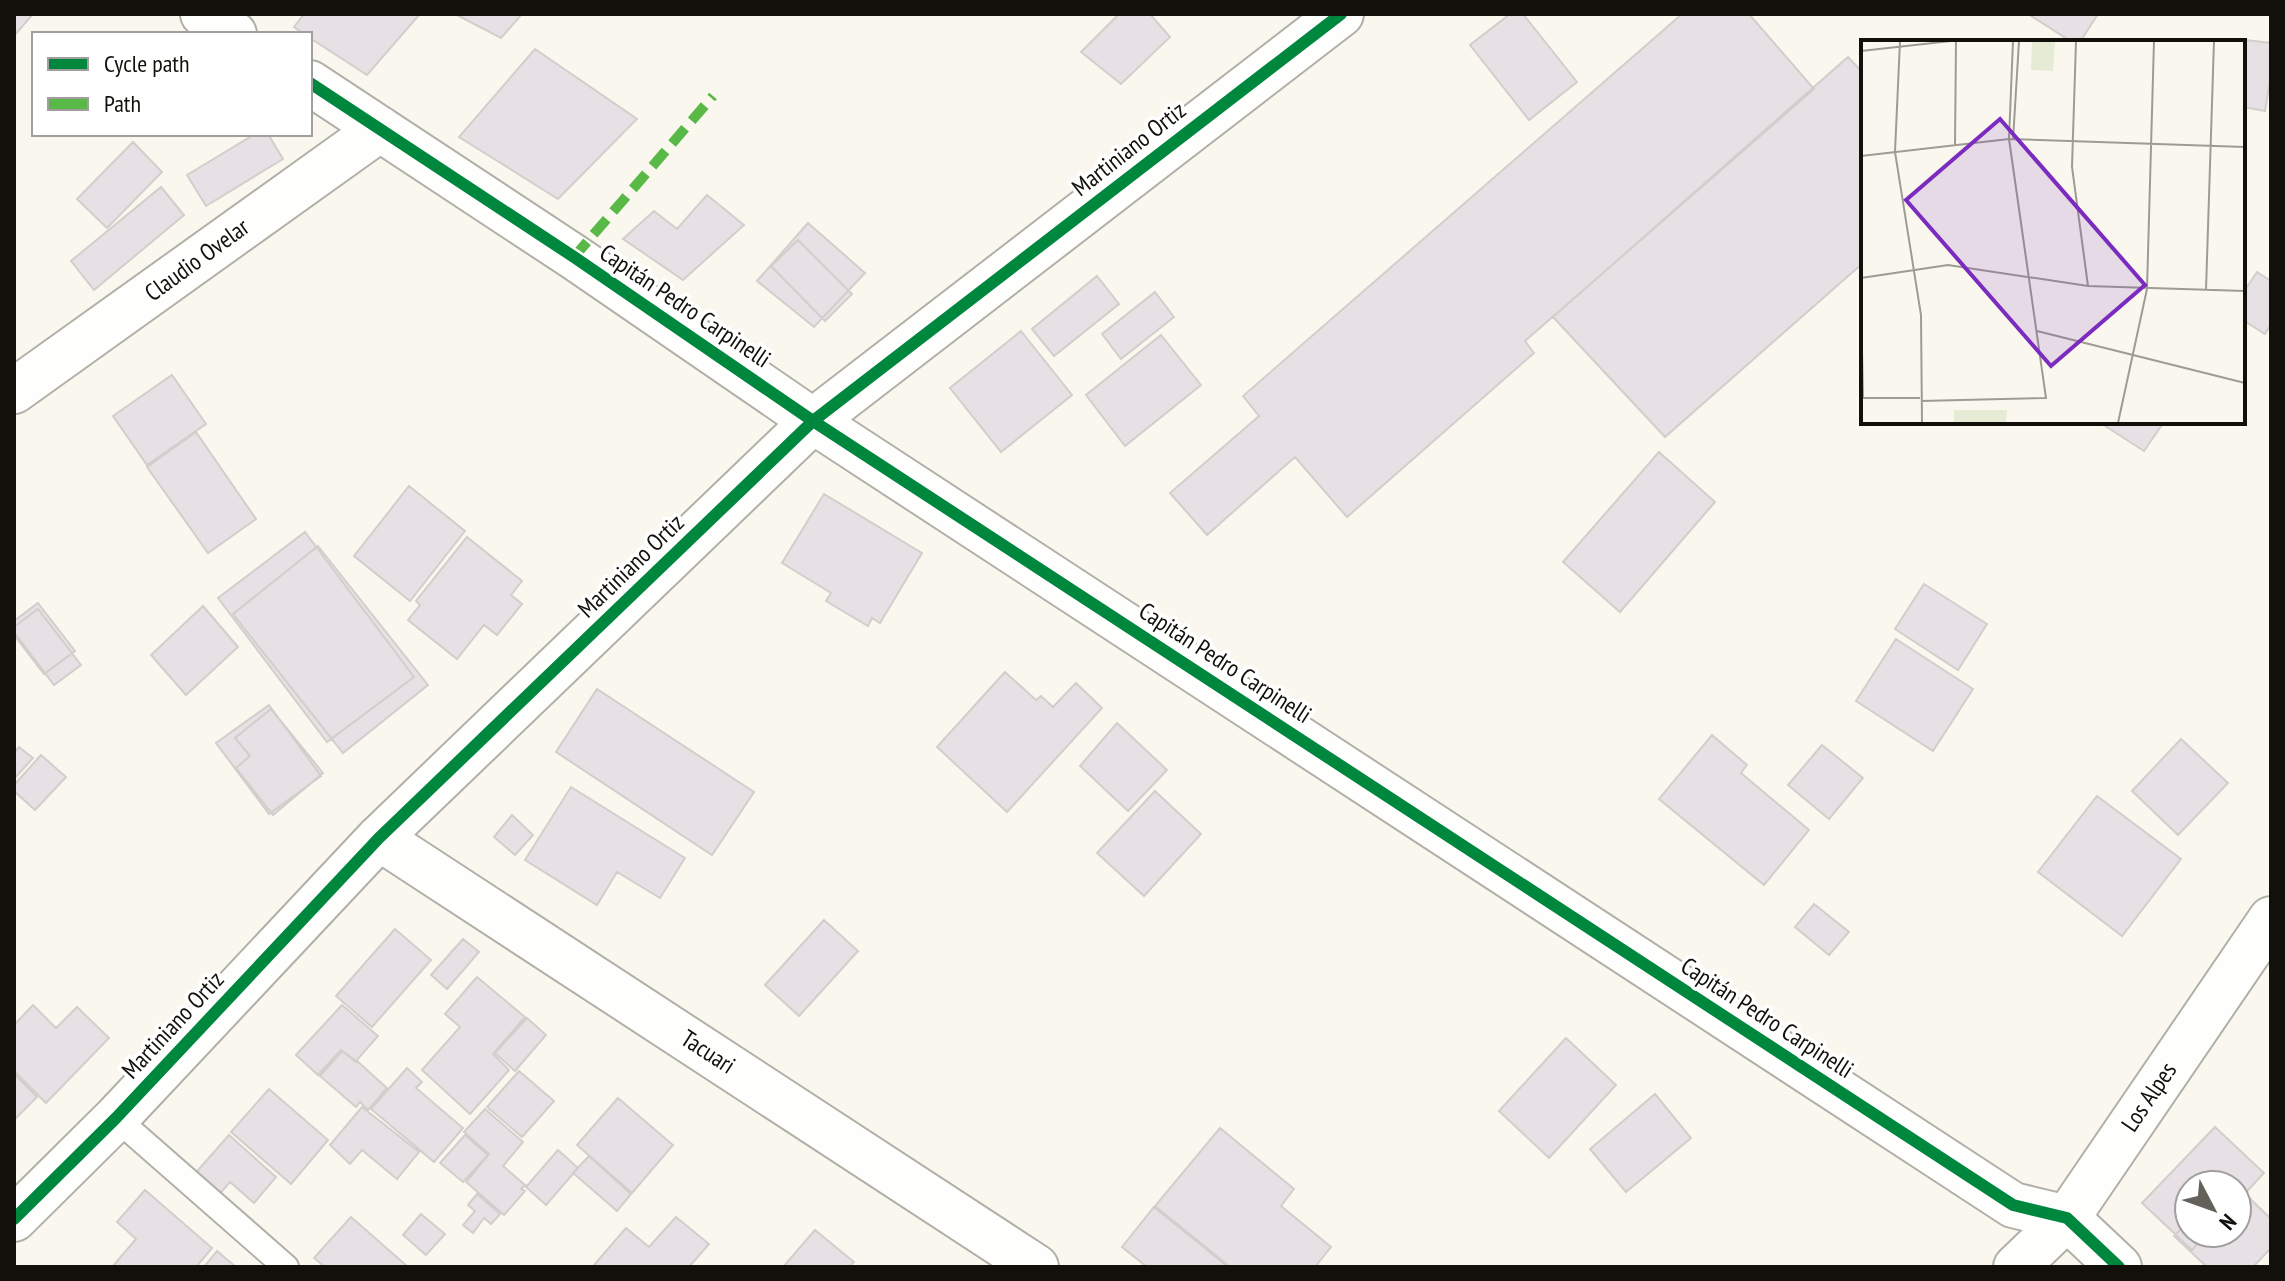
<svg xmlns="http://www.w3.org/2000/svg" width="2285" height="1281" font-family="'PT Sans Narrow',sans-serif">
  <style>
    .building { fill: #e7e0e4; stroke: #d1cecc; stroke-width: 2 }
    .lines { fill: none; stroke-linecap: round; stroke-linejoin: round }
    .service-casing { stroke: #b1b0a8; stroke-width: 28 }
    .minor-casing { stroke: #b1b0a8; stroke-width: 48 }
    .tertiary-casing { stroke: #b1b0a8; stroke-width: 48 }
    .service { stroke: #fefefc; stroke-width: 24 }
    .minor { stroke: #fefefc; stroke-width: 44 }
    .tertiary { stroke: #fefefc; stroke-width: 44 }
    .quiet { stroke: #58b947; stroke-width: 10; stroke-dasharray: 20 10; stroke-linecap: butt }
    .cycleway-casing { stroke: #fff; stroke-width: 17 }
    .cycleway { stroke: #00873e; stroke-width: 12 }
    .labels { text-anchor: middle; stroke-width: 7; stroke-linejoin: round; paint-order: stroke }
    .street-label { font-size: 24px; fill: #11100a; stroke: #fff }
    .inset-road { fill: none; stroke: #9d9b93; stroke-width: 2 }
    .view { fill: #7b2cbf; fill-opacity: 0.15; stroke: #7b2cbf; stroke-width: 4 }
    .inset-edge { fill: none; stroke: #11100a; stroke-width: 4 }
  </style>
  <rect width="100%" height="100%" fill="#faf8ee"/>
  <path class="building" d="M 14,14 L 33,14 L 14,36 Z
    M 304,14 L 420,14 L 367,75 L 310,38 L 310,34 L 304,34 L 294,27 Z
    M 455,14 L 522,14 L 501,38 Z
    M 1119,14 L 1150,14 L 1170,37 L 1121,84 L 1081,52 Z
    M 1510,14 L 1523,14 L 1577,82 L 1529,120 L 1470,45 Z
    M 1682,14 L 1749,14 L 1814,89 L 1525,341 L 1534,353 L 1347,517 L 1295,457 L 1207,535 L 1170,493 L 1259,416 L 1243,396 Z
    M 2028,14 L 2098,14 L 2080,42 L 2072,42 Z
    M 2245,40 L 2271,43 L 2271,74 L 2265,111 L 2243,107 L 2243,55 Z
    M 535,49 L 637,119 L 558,199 L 459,137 Z
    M 1848,57 L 1863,73 L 1863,263 L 1665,437 L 1553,317 Z
    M 255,134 L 268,134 L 283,159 L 206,206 L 187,175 Z
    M 133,142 L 162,172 L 107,228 L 77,199 Z
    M 161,187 L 184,215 L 94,290 L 71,261 Z
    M 707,195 L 744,225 L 683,280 L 623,239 L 654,211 L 677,229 Z
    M 808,223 L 865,273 L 814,327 L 757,281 Z
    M 798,240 L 852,294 L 825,321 L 771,266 Z
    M 2257,272 L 2271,281 L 2271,324 L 2265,334 L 2243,320 L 2243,293 Z
    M 1097,276 L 1119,304 L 1054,356 L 1032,329 Z
    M 1155,292 L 1174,317 L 1121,359 L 1102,334 Z
    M 1021,331 L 1072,395 L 1001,452 L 950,388 Z
    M 1161,335 L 1201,385 L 1125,446 L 1086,395 Z
    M 172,375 L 206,424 L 147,465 L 113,416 Z
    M 2099,422 L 2164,422 L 2144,451 Z
    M 196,432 L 256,519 L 208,553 L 147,467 Z
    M 1659,452 L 1715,502 L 1620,612 L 1563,562 Z
    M 409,486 L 465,531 L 410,601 L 354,556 Z
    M 824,494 L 922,553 L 880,623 L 872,618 L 868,626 L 826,601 L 831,593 L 782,563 Z
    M 305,532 L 414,677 L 327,742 L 218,598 Z
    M 467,537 L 522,581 L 511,595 L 522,604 L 497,635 L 484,625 L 457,659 L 408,620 L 420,605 L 416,601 Z
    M 318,546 L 428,685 L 343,753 L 233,614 Z
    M 1924,584 L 1987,624 L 1958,670 L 1895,629 Z
    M 38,603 L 75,651 L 44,674 L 14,635 L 14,621 Z
    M 203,606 L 238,647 L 186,695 L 151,655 Z
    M 38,609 L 81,665 L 54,685 L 14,632 L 14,627 Z
    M 1896,639 L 1973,689 L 1933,751 L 1856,701 Z
    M 1005,672 L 1036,700 L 1041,696 L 1053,707 L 1076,683 L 1102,708 L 1007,812 L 937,747 Z
    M 597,689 L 754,792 L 712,855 L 556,752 Z
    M 269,705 L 321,776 L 269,814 L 216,743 Z
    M 271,709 L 323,773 L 273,815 L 236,768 L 250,756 L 235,738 Z
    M 1117,723 L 1167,770 L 1128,811 L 1080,766 Z
    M 1712,735 L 1747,765 L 1741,773 L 1809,830 L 1764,885 L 1659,799 Z
    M 2181,739 L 2228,783 L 2178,835 L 2132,791 Z
    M 1822,745 L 1863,778 L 1829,819 L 1788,785 Z
    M 19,747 L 33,758 L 14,779 L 14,753 Z
    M 41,755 L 66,777 L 35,810 L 14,791 L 14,785 Z
    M 571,787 L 685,858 L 660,898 L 617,872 L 597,905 L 525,860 Z
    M 1155,791 L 1201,834 L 1144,896 L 1097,853 Z
    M 2097,796 L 2181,859 L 2122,936 L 2038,872 Z
    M 512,815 L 533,835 L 515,855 L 494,837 Z
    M 1814,904 L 1849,932 L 1829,955 L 1795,927 Z
    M 824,920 L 858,951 L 799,1016 L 765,985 Z
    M 395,929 L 431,960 L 372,1027 L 336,996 Z
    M 463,939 L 479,952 L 447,989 L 431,975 Z
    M 477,977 L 525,1017 L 493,1054 L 509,1070 L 470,1114 L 422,1070 L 460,1027 L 445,1014 Z
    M 33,1005 L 56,1028 L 77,1007 L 109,1038 L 46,1103 L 14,1071 L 14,1025 Z
    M 342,1005 L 378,1036 L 356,1061 L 341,1050 L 318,1075 L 296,1055 Z
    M 527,1018 L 546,1035 L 515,1071 L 495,1053 Z
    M 1566,1038 L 1616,1085 L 1549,1158 L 1499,1111 Z
    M 342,1051 L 356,1062 L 357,1061 L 387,1088 L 368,1110 L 360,1102 L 356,1107 L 320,1076 Z
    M 407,1068 L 422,1082 L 416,1088 L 463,1128 L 434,1162 L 371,1109 Z
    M 519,1071 L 554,1101 L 522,1137 L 487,1107 Z
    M 14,1074 L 37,1097 L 14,1120 Z
    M 269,1089 L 328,1140 L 291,1184 L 231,1132 Z
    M 1655,1094 L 1691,1138 L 1626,1192 L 1590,1149 Z
    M 618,1098 L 673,1145 L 632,1193 L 577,1145 Z
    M 362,1107 L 419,1152 L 397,1179 L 362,1150 L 350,1164 L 330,1145 Z
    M 485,1109 L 523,1142 L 503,1166 L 525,1185 L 521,1189 L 525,1191 L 504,1215 L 466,1182 L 489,1154 L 464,1132 Z
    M 2215,1127 L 2264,1173 L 2237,1202 L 2237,1185 L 2189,1185 L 2189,1233 L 2207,1233 L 2192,1250 L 2142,1203 Z
    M 1220,1128 L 1294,1189 L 1281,1206 L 1331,1247 L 1315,1267 L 1230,1267 L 1155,1206 Z
    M 229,1135 L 276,1177 L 254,1203 L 230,1182 L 216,1198 L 192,1177 Z
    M 465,1135 L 488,1155 L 463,1182 L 440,1163 Z
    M 558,1150 L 578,1168 L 546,1205 L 526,1187 Z
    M 589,1156 L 631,1194 L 617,1211 L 573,1173 Z
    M 2237,1186 L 2271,1219 L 2271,1248 L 2253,1267 L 2207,1267 L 2174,1236 L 2189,1221 L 2189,1233 L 2237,1233 Z
    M 145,1190 L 212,1248 L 196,1267 L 112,1267 L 136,1239 L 117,1222 Z
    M 477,1194 L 500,1214 L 491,1224 L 484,1218 L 473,1233 L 463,1225 L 475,1211 L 468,1205 Z
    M 1154,1207 L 1227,1266 L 1147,1267 L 1122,1247 Z
    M 421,1214 L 445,1234 L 426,1255 L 403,1235 Z
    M 351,1217 L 408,1267 L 325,1267 L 314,1258 Z
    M 676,1217 L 709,1244 L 689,1267 L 596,1267 L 594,1265 L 626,1228 L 649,1247 Z
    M 815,1230 L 854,1262 L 849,1267 L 783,1267 Z
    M 217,1251 L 236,1267 L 204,1267 Z"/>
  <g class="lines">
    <defs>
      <path id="service" d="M 116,1118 L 286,1267"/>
      <path id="minor" d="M 203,14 L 234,34
        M 310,83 L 574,257 L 813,421 L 2013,1205 L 2067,1218 L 2119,1267
        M 14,391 L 380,129
        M 379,838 L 1036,1267
        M 14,1219 L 116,1118 L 379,838 L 813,421 L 1341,14"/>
      <path id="tertiary" d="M 2016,1267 L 2067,1218 L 2271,919"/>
    </defs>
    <use href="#service" class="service-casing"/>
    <use href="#minor" class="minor-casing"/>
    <use href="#tertiary" class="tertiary-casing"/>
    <use href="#service" class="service"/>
    <use href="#minor" class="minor"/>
    <use href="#tertiary" class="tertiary"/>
    <path class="quiet" d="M 574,257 L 713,96"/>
    <defs>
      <path id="cycleway" d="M 310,83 L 574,257 L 813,421 L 2013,1205 L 2067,1218 L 2119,1267
        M 14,1219 L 116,1118 L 379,838 L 813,421 L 1341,14"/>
    </defs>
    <use href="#cycleway" class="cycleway-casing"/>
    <use href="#cycleway" class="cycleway"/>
  </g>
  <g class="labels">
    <g class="street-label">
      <text transform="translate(1129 149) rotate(-38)" y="8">Martiniano Ortiz</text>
      <text transform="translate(197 260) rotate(-36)" y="8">Claudio Ovelar</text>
      <text transform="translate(685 306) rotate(34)" y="8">Capitán Pedro Carpinelli</text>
      <text transform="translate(631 566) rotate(-44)" y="8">Martiniano Ortiz</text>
      <text transform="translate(1225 663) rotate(33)" y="8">Capitán Pedro Carpinelli</text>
      <text transform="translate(1767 1018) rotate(33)" y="8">Capitán Pedro Carpinelli</text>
      <text transform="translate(173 1025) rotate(-47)" y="8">Martiniano Ortiz</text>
      <text transform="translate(708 1052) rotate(33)" y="8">Tacuari</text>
      <text transform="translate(2149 1097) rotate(-56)" y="8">Los Alpes</text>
    </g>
  </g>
  <g transform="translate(1861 40)">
    <rect width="384" height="384" fill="#faf8ee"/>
    <path d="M 171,1 L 194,2 L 192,31 L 170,30 ZM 93,370 L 146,370 L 145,383 L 93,383 Z" fill="#e5ebd4"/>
    <path class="inset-road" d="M 39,1 L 34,112 L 60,275 L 61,383M 215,1 L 211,127 L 227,246M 0,11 L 90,1M 152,100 L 158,1M 94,105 L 95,1M 0,116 L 148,99 L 384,107M 0,238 L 87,225 L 227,246 L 384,251M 345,250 L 353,1M 0,262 L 2,358M 176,291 L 384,343M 0,358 L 59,358M 60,361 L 185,358 L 148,99 L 152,1M 257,383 L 286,249 L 293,1"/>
    <path class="view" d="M 139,79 L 284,245 L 190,326 L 45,160 Z"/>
    <rect width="384" height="384" class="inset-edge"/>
  </g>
  <rect width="2285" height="1281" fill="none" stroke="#11100a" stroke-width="32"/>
  <rect x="32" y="32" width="280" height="104" fill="#ffffff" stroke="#a09f9d" stroke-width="2"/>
  <rect x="48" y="58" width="40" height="12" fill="#00873e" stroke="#a09f9d" stroke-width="2"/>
  <text x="104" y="72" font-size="24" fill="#11100a">Cycle path</text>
  <rect x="48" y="98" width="40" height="12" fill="#58b947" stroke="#a09f9d" stroke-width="2"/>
  <text x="104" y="112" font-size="24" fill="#11100a">Path</text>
  <g transform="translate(2213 1209) rotate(131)"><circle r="38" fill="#ffffff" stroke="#a09f9d" stroke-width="2"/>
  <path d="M0-6L14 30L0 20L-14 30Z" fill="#63615a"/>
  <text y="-12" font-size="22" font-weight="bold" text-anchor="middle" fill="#11100a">N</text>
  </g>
</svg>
